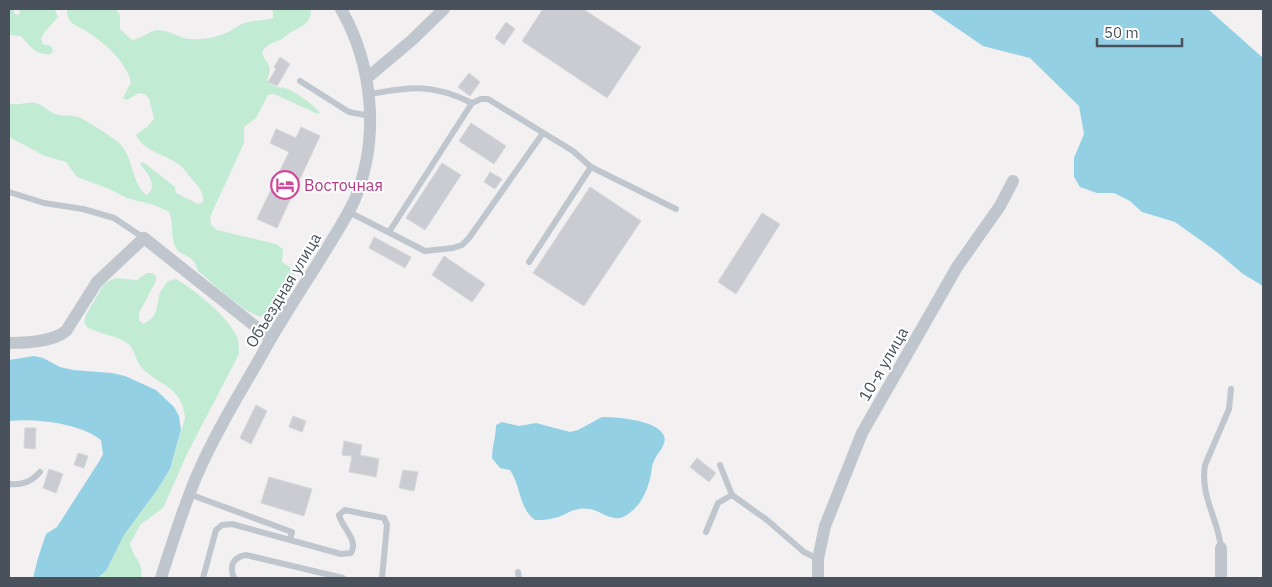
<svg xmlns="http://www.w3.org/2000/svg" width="1272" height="587" font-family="'IBM Plex Sans',sans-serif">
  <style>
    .green { fill: #c2ebd4 }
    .water { fill: #93d0e4 }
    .building { fill: #caccd2; stroke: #d4d6db }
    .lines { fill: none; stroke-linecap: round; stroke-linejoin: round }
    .lane { stroke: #bfc6cd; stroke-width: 6 }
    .street { stroke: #bfc6cd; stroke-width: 12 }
    .labels { text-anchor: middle; stroke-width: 4; stroke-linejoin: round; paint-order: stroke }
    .hotel-label { font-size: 16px; fill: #b23c85; stroke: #fff; text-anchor: start }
    .street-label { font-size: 16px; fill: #49525c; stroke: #fff }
  </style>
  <rect width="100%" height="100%" fill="#f2f0f0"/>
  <path class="green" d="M 9,9 L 13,9 L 15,14 L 19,15 L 20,9 L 55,10 L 58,17 C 52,24 45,30 41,39 L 43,44 L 51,46 L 53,50 L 51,54 C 36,56 30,46 21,36 L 9,35 Z
    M 67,9 L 116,9 L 120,15 L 120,29 L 132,40 C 141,39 147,32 157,30 C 169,29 179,39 191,39 C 204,40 220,37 232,30 C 236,28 239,25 242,24 C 252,20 263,21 273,18 L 273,11 L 265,9 L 311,9 C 311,22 306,24 295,30 C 290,32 286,36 282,39 C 274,43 266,44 262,52 C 266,66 274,62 267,80 C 272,89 280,86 288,89 C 297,93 316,106 320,113 L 318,114 L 274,94 L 268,95 L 256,118 L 244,127 L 244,143 L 210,217 L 211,225 L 217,230 L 276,244 L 283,249 L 282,262 L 292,269 L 294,275 C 290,285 276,312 265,316 C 251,321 210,280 198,271 C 193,252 183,259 176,248 C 170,238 174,223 169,212 L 154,205 L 127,198 L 107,188 L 77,177 L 66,162 L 45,156 L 9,137 L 9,103 C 20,107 25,101 35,103 C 42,104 48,111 55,114 C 63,117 71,114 78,117 C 84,119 116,139 120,144 C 134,158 131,184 147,195 C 158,186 148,173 140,164 L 143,162 L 175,187 L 176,193 L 198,204 L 203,202 C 204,192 198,186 191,178 C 188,175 185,170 181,166 C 168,155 143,152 136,135 L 147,127 L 154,119 L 149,99 L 145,94 L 139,93 L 127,100 L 123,98 L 131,82 C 126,62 106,44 89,33 C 84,29 77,27 72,23 C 68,19 67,14 67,9 Z
    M 147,273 L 152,273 L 156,276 L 156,281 L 139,313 L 139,320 L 143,324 C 157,318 157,308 159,296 C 160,291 165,285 168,281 L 176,279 C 196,291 225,314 236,335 C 239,341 239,347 239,354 L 187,454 L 163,508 L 140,525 L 130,544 C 133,559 144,561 141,578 L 97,578 L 106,571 L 124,535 L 157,490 L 170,469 L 185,418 C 183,386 157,385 142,368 C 134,359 136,349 126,342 C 114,335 99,334 87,327 L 84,322 L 86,315 L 104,284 L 115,278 L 137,280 Z"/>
  <path class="water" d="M 929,9 L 1208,9 L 1263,58 L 1263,286 L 1243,274 L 1217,252 L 1175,222 L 1142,212 L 1130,201 L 1114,193 L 1097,193 L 1080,187 L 1074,177 L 1074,158 L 1084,134 L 1079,106 L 1030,58 L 983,46 Z
    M 34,356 L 43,358 L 60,367 L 73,370 L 112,373 L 125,376 L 156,390 L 174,407 L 179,416 L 181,430 L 170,469 L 157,490 L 124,535 L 106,571 L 97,578 L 33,578 L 38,558 L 46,534 L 57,527 L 100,460 L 103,454 L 101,440 C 80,423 35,418 9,421 L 9,360 Z
    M 602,417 C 617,417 655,420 663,434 C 669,444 657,452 654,461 C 651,466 652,473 650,479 C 646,494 639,508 625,516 C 613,523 601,511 590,509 C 573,506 568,515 554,518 C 548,520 541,520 535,520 C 519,509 521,486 510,470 L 500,468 L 492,458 C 492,446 496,437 496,425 L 502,422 L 519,426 L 536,423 L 570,432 L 578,430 Z"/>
  <path class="building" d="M 543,9 L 583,9 L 641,47 L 607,98 L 522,41 Z
    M 506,22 L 515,29 L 504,45 L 495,38 Z
    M 280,57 L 290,64 L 277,86 L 268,82 L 276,69 L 274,67 Z
    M 469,73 L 480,82 L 470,96 L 458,87 Z
    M 471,123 L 506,146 L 494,164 L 459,141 Z
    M 301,127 L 320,136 L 277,228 L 257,219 L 289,152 L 270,143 L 276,129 L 296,138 Z
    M 442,163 L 461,175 L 425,230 L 406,218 Z
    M 490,172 L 502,179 L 495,189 L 484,182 Z
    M 590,187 L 641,221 L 584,306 L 533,273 Z
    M 762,213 L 780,224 L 736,294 L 718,282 Z
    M 374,237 L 411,257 L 405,268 L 369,248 Z
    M 444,256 L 485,284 L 472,302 L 432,275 Z
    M 256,405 L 267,411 L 251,444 L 240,438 Z
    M 293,416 L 306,421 L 302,432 L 289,427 Z
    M 25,428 L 36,428 L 35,449 L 24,448 Z
    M 344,441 L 362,445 L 360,455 L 379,459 L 376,477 L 349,472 L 352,456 L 342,455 Z
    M 78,453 L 88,456 L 84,468 L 74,465 Z
    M 697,458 L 716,473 L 709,482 L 690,467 Z
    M 49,469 L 63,474 L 56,493 L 43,488 Z
    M 403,470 L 418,472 L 414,491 L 399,488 Z
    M 269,477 L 312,489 L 304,516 L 261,503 Z"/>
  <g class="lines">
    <path class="lane" d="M 300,81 L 349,112 L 370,116
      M 369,94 C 412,87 432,83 472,103 L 481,99 L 488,99 L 573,151 L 591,167 L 676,209
      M 9,192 L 44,203 L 83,209 L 114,218 L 144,238
      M 349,212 L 425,251 L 453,248 L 462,245 L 469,238 L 543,133
      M 389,232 L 472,103
      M 529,262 L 591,167
      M 720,465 L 732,495
      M 9,484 C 23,485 31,482 40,472
      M 189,494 L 292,532 L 290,540
      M 706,532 L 718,503 L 732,495 L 767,520 L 804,552 L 818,559
      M 1221,548 C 1218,518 1200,497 1205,465 L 1229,409 L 1231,389
      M 518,572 L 519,578
      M 203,578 L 216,530 L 222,525 L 232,524 L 341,554 L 351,553 C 359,540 342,528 339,515 L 345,510 L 384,518 L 387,525 L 382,578
      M 234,578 C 229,566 233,557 246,555 L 343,578"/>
    <path class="street" d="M 367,78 L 412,40 L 444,9
      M 9,343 C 27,343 52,342 66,331 L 97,282 L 144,238 L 270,338
      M 161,578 C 172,543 183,508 197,475 C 215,434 238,396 260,358 C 281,319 306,283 329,245 C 338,230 348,215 355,199 C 380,138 373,65 341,9
      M 818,578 L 818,559 L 825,526 L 862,433 L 957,267 L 1000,206 L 1013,181
      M 1221,578 L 1221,548"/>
  </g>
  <defs>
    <symbol id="hotel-ring" viewBox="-11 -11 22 22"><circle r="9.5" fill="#fff" stroke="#d1479c" stroke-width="1.5"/><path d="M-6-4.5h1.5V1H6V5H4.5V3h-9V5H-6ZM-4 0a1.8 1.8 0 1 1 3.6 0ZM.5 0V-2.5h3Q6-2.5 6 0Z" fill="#d1479c"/></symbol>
  </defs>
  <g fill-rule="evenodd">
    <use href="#hotel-ring" x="269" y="169" width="32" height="32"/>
  </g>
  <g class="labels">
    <g class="hotel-label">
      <text x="304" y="191">Восточная</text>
    </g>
    <g class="street-label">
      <text transform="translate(283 290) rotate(-59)" y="6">Объездная улица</text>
      <text transform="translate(883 364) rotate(-60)" y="6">10-я улица</text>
    </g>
  </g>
  <rect width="1272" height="587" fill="none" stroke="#49525c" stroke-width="20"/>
  <path d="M1097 38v8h85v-8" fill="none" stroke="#49525c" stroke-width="2.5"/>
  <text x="1104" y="38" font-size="15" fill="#49525c" stroke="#ffffff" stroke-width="4" paint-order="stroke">50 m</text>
</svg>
